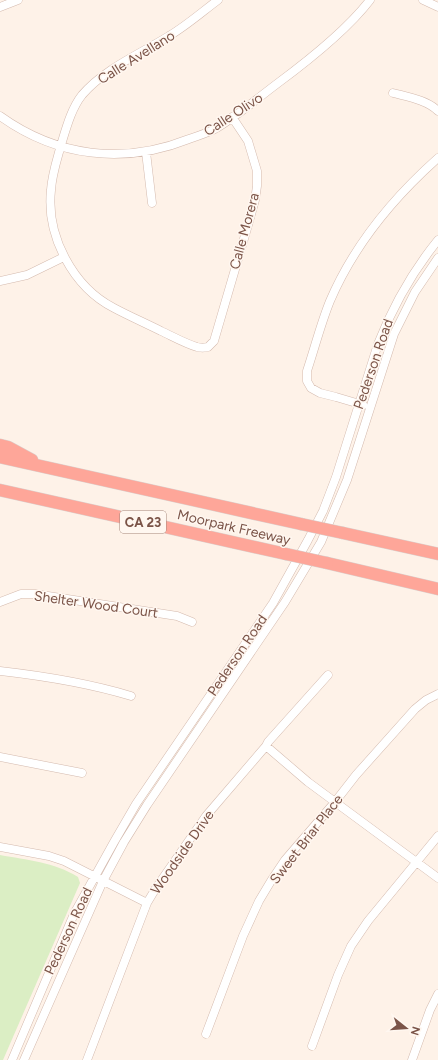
<svg xmlns="http://www.w3.org/2000/svg" width="438" height="1060" font-family="Figtree,sans-serif">
  <style>
    .green { fill: #dbeec4 }
    .lines { fill: none; stroke-linecap: round; stroke-linejoin: round }
    .minor-casing { stroke: #d4baae; stroke-width: 9 }
    .highway-casing { stroke: #dacfcc; stroke-width: 13 }
    .minor { stroke: #fff; stroke-width: 8 }
    .highway { stroke: #fea699; stroke-width: 12 }
    .highway-bridge-casing { stroke: #dacfcc; stroke-width: 13; stroke-linecap: butt }
    .highway-bridge { stroke: #fea699; stroke-width: 12 }
    .labels { text-anchor: middle; stroke-width: 3; stroke-linejoin: round; paint-order: stroke }
    .shield { fill: #fff7f0; stroke: #a3857a; stroke-width: 1 }
    .shield-label { font-size: 13px; font-weight: bold; fill: #7b5448 }
    .street-label { font-size: 14px; fill: #7b5448; stroke: #fff7f0 }
  </style>
  <rect width="100%" height="100%" fill="#fef2e8"/>
  <path class="green" d="M 0,855 C 27,860 54,862 78,877 L 80,883 L 3,1060 L 0,1060 Z"/>
  <g class="lines">
    <defs>
      <path id="minor" d="M 218,0 C 202,12 186,26 169,36 C 140,54 104,69 82,95 C 71,109 66,129 61,145 C 57,160 52,174 51,190 C 46,236 73,287 114,308 C 129,316 145,323 161,331 C 172,336 184,343 197,347 C 201,348 204,348 208,347 L 214,341 L 248,225 L 255,200 L 257,186 L 257,171 L 248,141 L 232,117
        M 423,0 L 438,7
        M 0,7 L 18,0
        M 393,93 C 408,97 427,100 438,111
        M 0,116 C 57,157 124,165 189,139 C 198,136 207,133 215,129 C 237,116 258,98 278,83 C 309,60 347,30 370,0
        M 146,152 L 152,203
        M 0,281 L 27,275 L 64,257
        M 363,405 L 336,397 L 320,393 L 311,388 L 307,381 L 307,371 C 315,347 321,323 330,301 C 354,245 393,198 438,158
        M 0,602 L 21,594 L 35,594 L 177,616 L 192,622
        M 0,671 C 44,676 88,683 131,696
        M 266,746 L 308,782 L 438,878
        M 0,757 L 82,773
        M 0,847 L 49,856 L 64,861 L 147,903
        M 206,1034 L 243,936 L 259,901 L 271,881 L 285,860 L 335,802 L 356,775 L 415,709 L 426,700 L 438,694
        M 312,1046 L 338,975 L 351,946 L 368,921 L 438,836
        M 12,1060 L 74,914 L 114,842 L 136,804 L 273,603 L 308,540 L 323,511 L 336,477 L 378,344 C 393,306 412,272 438,240
        M 24,1060 L 103,881 L 124,842 L 147,805 L 285,602 L 321,542 L 347,480 L 394,334 L 415,292 L 438,258
        M 87,1060 L 147,903 L 156,888 L 206,816 L 266,746 L 268,742 L 328,675
        M 412,1060 L 430,1010 L 438,994"/>
      <path id="highway" d="M 0,445 L 8,447 L 32,460
        M 0,457 L 301,524
        M 0,490 L 286,554
        M 343,533 L 438,554
        M 327,563 L 438,589"/>
    </defs>
    <use href="#minor" class="minor-casing"/>
    <use href="#highway" class="highway-casing"/>
    <use href="#minor" class="minor"/>
    <use href="#highway" class="highway"/>
    <defs>
      <path id="highway-bridge" d="M 301,524 L 343,533
        M 286,554 L 327,563"/>
    </defs>
    <use href="#highway-bridge" class="highway-bridge-casing"/>
    <use href="#highway-bridge" class="highway-bridge"/>
  </g>
  <g class="labels">
    <rect class="shield" x="120" y="511" width="46" height="22" rx="3"/>
    <g class="shield-label">
      <text x="143" y="527">CA 23</text>
    </g>
    <g class="street-label">
      <text transform="translate(136 57) rotate(-32)" y="5">Calle Avellano</text>
      <text transform="translate(233 114) rotate(-33)" y="5">Calle Olivo</text>
      <text transform="translate(244 231) rotate(-75)" y="5">Calle Morera</text>
      <text transform="translate(373 364) rotate(-71)" y="5">Pederson Road</text>
      <text transform="translate(234 527) rotate(13)" y="5">Moorpark Freeway</text>
      <text transform="translate(96 604) rotate(8)" y="5">Shelter Wood Court</text>
      <text transform="translate(237 655) rotate(-56)" y="5">Pederson Road</text>
      <text transform="translate(306 839) rotate(-52)" y="5">Sweet Briar Place</text>
      <text transform="translate(182 852) rotate(-55)" y="5">Woodside Drive</text>
      <text transform="translate(68 931) rotate(-65)" y="5">Pederson Road</text>
    </g>
  </g>
  <g transform="translate(406 1028) rotate(107)" stroke="#fff7f0" stroke-width="3" paint-order="stroke">
  <path d="M0-3L7 15L0 10L-7 15Z" fill="#7b5448"/>
  <text y="-6" font-size="11" font-weight="bold" text-anchor="middle" fill="#7b5448">N</text>
  </g>
</svg>
